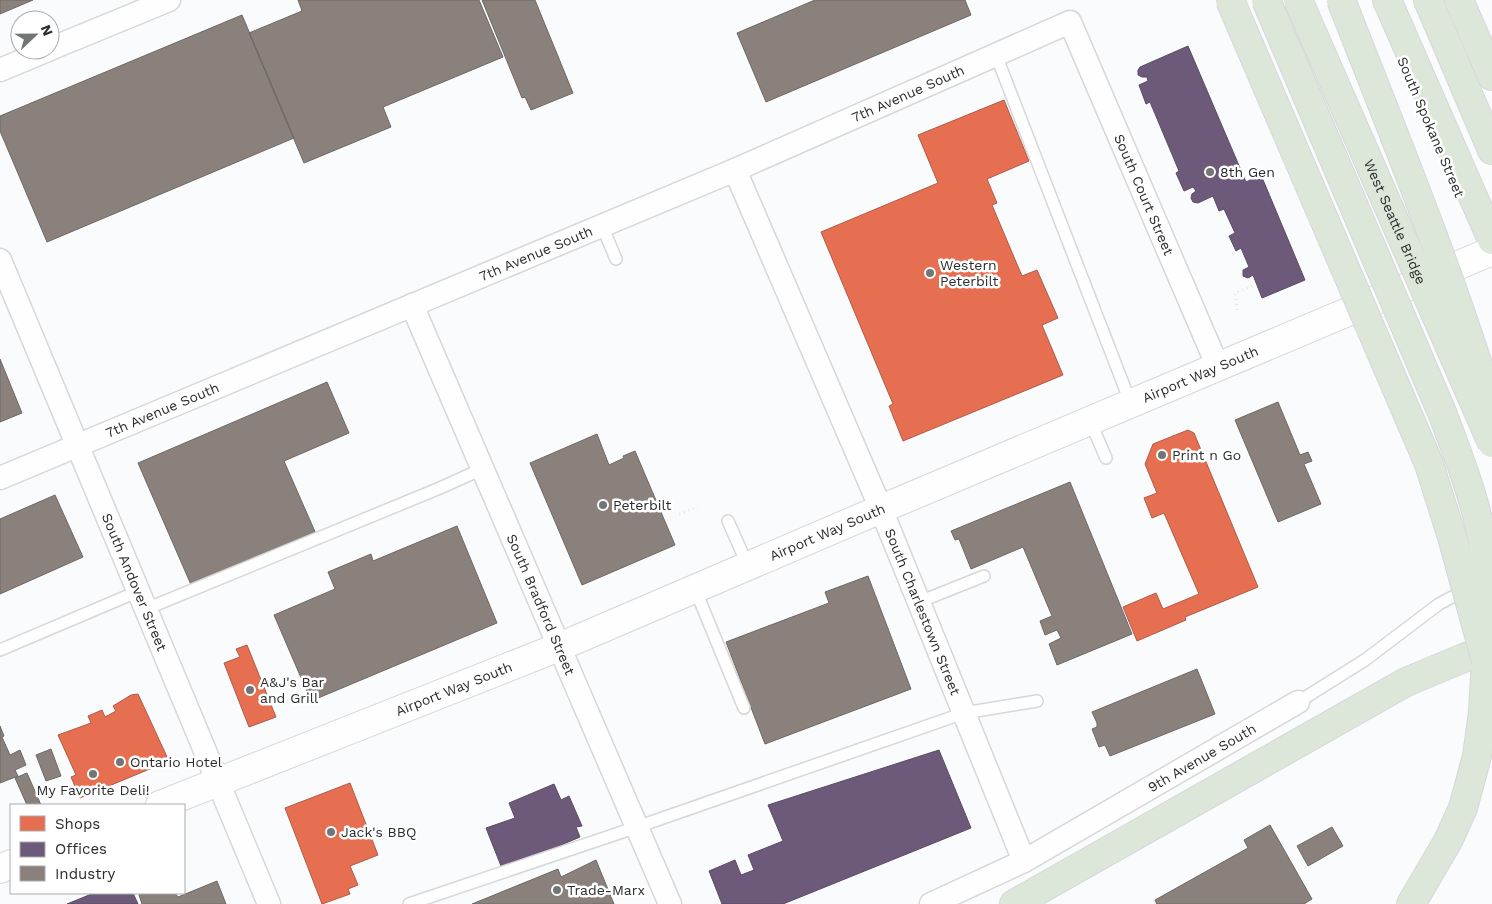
<svg xmlns="http://www.w3.org/2000/svg" width="1492" height="904" font-family="'Work Sans',sans-serif">
  <style>
    .shops { fill: #e76f51; stroke: #af5b46 }
    .offices { fill: #6d597a; stroke: #594c63 }
    .industry { fill: #8a817c; stroke: #6e6864 }
    .lines { fill: none; stroke-linecap: round; stroke-linejoin: round }
    .service-casing { stroke: #d7d7d8; stroke-width: 14 }
    .minor-casing { stroke: #d7d7d8; stroke-width: 25 }
    .secondary-casing { stroke: #d7d7d8; stroke-width: 30 }
    .motorway-casing { stroke: #d6d7d8; stroke-width: 30 }
    .path { stroke: #e4e5e5; stroke-width: 3; stroke-dasharray: 1 4; stroke-linecap: butt }
    .service { stroke: #fefeff; stroke-width: 11 }
    .minor { stroke: #fefeff; stroke-width: 22 }
    .secondary { stroke: #fefeff; stroke-width: 28 }
    .motorway { stroke: #dce7d9; stroke-width: 28 }
    .motorway-bridge-casing { stroke: #d6d7d8; stroke-width: 30; stroke-linecap: butt }
    .motorway-bridge { stroke: #dce7d9; stroke-width: 28 }
    .poi-dot { fill: #737475; stroke: #fff; stroke-width: 2 }
    .labels { text-anchor: middle; stroke-width: 5; stroke-linejoin: round; paint-order: stroke }
    .street-label { font-size: 14px; fill: #2b2c2d; stroke: #fff }
    .poi-label { font-size: 14px; fill: #2b2c2d; stroke: #fff; text-anchor: start }
  </style>
  <rect width="100%" height="100%" fill="#f9fbfc"/>
  <path class="shops" d="M 1004,100 L 1029,161 L 987,179 L 997,203 L 992,205 L 1022,276 L 1037,270 L 1058,318 L 1042,325 L 1063,375 L 903,441 L 889,406 L 893,404 L 821,232 L 938,183 L 918,135 Z
    M 1188,430 L 1194,433 L 1258,587 L 1185,617 L 1186,620 L 1137,641 L 1123,607 L 1156,593 L 1163,609 L 1199,594 L 1164,513 L 1152,518 L 1144,498 L 1157,493 L 1145,464 L 1153,444 Z
    M 247,645 L 276,717 L 249,727 L 224,663 L 240,657 L 236,649 Z
    M 138,694 L 169,761 L 80,798 L 71,777 L 76,775 L 58,735 L 91,723 L 88,716 L 102,710 L 105,717 L 116,711 L 113,706 L 131,695 Z
    M 350,783 L 378,855 L 350,866 L 358,885 L 348,889 L 350,894 L 322,904 L 285,808 Z"/>
  <path class="offices" d="M 1188,46 L 1246,182 L 1261,175 L 1305,280 L 1262,298 L 1253,275 L 1248,278 L 1243,276 L 1243,270 L 1249,267 L 1241,248 L 1236,251 L 1229,236 L 1235,233 L 1224,209 L 1219,211 L 1213,196 L 1198,203 L 1193,202 L 1191,198 L 1192,194 L 1196,191 L 1193,187 L 1184,191 L 1176,173 L 1179,171 L 1150,102 L 1146,104 L 1139,85 L 1148,81 L 1147,77 L 1142,77 L 1138,75 L 1138,70 L 1140,67 Z
    M 939,750 L 971,828 L 783,904 L 722,904 L 709,871 L 735,860 L 741,875 L 754,870 L 748,855 L 783,841 L 768,805 Z
    M 554,784 L 561,800 L 569,796 L 582,826 L 576,827 L 580,837 L 545,852 L 501,866 L 486,828 L 515,818 L 509,803 Z
    M 94,893 L 133,893 L 138,904 L 67,904 Z"/>
  <path class="industry" d="M 0,0 L 33,0 L 0,14 Z
    M 298,0 L 479,0 L 503,57 L 383,107 L 391,127 L 304,163 L 249,33 L 302,11 Z
    M 482,0 L 535,0 L 573,93 L 531,110 L 525,97 L 522,98 Z
    M 815,0 L 965,0 L 971,15 L 766,102 L 737,33 Z
    M 242,15 L 294,138 L 47,242 L 0,131 L 0,116 Z
    M 0,359 L 22,413 L 0,422 Z
    M 327,382 L 349,433 L 284,461 L 316,534 L 192,587 L 138,463 Z
    M 1278,402 L 1300,455 L 1308,452 L 1312,461 L 1304,464 L 1321,504 L 1278,522 L 1235,420 Z
    M 597,434 L 609,465 L 624,458 L 623,456 L 635,451 L 675,545 L 582,585 L 530,463 Z
    M 1070,482 L 1132,634 L 1057,665 L 1049,644 L 1061,638 L 1057,630 L 1045,635 L 1040,621 L 1052,616 L 1023,547 L 971,569 L 959,539 L 955,540 L 951,531 Z
    M 55,495 L 83,557 L 0,594 L 0,519 Z
    M 457,526 L 497,623 L 311,701 L 274,615 L 335,589 L 328,572 L 371,554 L 373,561 Z
    M 868,576 L 911,689 L 765,744 L 726,642 L 829,603 L 825,592 Z
    M 1197,669 L 1215,714 L 1110,756 L 1105,745 L 1099,747 L 1092,729 L 1097,727 L 1097,723 L 1092,712 Z
    M 0,726 L 4,736 L 2,737 L 10,755 L 20,750 L 26,765 L 15,770 L 18,776 L 0,783 Z
    M 51,749 L 61,776 L 46,781 L 36,755 Z
    M 27,773 L 41,805 L 27,805 L 15,778 Z
    M 1270,825 L 1312,899 L 1304,904 L 1157,904 L 1155,900 L 1248,848 L 1244,840 Z
    M 1332,827 L 1343,846 L 1308,866 L 1297,846 Z
    M 596,860 L 614,904 L 472,904 L 558,869 L 561,877 Z
    M 217,881 L 226,904 L 142,904 L 139,895 L 143,893 L 175,893 L 178,897 Z"/>
  <g class="lines">
    <defs>
      <path id="service" d="M 996,55 L 1131,404
        M 602,226 L 616,259
        M 1090,421 L 1106,458
        M 728,521 L 748,566
        M 695,589 L 744,708
        M 919,602 L 984,576
        M 146,609 L 440,488 L 482,469
        M 0,650 L 139,591
        M 1298,702 L 1365,660 L 1439,604 L 1460,593
        M 409,904 L 637,827 L 964,713 L 1037,701"/>
      <g id="minor">
        <path d="M 50,49 L 169,0"/>
        <path d="M 0,70 L 48,50"/>
        <path id="s1" d="M 735,170 L 881,509 L 1024,861"/>
        <path id="s2" d="M 0,260 L 269,904"/>
        <path id="s3" d="M 412,305 L 670,904"/>
        <path id="s4" d="M 0,478 L 735,170 L 1070,22 L 1218,367"/>
        <path id="s5" d="M 931,904 L 1024,861 L 1298,702"/>
      </g>
      <g id="secondary">
        <path id="s6" d="M 160,805 L 559,647 L 881,509 L 1492,251"/>
        <path d="M 0,869 L 11,864"/>
      </g>
      <path id="motorway" d="M 1387,0 L 1492,240
        M 1428,0 L 1492,150
        M 1459,0 L 1492,76
        M 1014,904 L 1406,682 L 1466,657 L 1492,650
        M 1411,904 L 1448,841 L 1463,808 L 1477,756 L 1483,712 L 1486,661"/>
    </defs>
    <use href="#service" class="service-casing"/>
    <use href="#minor" class="minor-casing"/>
    <use href="#secondary" class="secondary-casing"/>
    <use href="#motorway" class="motorway-casing"/>
    <path class="path" d="M 1237,310 L 1235,293 L 1254,285
      M 679,514 L 698,507"/>
    <use href="#service" class="service"/>
    <use href="#minor" class="minor"/>
    <use href="#secondary" class="secondary"/>
    <use href="#motorway" class="motorway"/>
    <defs>
      <g id="motorway-bridge">
        <path d="M 1230,0 L 1429,464 L 1452,537 L 1486,661"/>
        <path d="M 1266,0 L 1443,415 C 1461,463 1480,511 1486,562 C 1489,585 1488,608 1487,631"/>
        <path id="s7" d="M 1298,0 L 1492,443"/>
        <path d="M 1341,0 C 1393,132 1447,264 1489,399"/>
      </g>
    </defs>
    <use href="#motorway-bridge" class="motorway-bridge-casing"/>
    <use href="#motorway-bridge" class="motorway-bridge"/>
  </g>
  <g class="poi-dot">
    <circle cx="1210" cy="172" r="5"/>
    <circle cx="930" cy="273" r="5"/>
    <circle cx="1162" cy="455" r="5"/>
    <circle cx="603" cy="505" r="5"/>
    <circle cx="250" cy="690" r="5"/>
    <circle cx="120" cy="762" r="5"/>
    <circle cx="93" cy="774" r="5"/>
    <circle cx="331" cy="832" r="5"/>
    <circle cx="557" cy="890" r="5"/>
  </g>
  <g class="labels">
    <g class="street-label">
      <text dy="5" stroke="none"><textPath href="#s4" startOffset="986">7th Avenue South</textPath></text>
      <text transform="translate(1431 127) rotate(67)" y="5">South Spokane Street</text>
      <text dy="5" stroke="none"><textPath href="#s4" startOffset="1351">South Court Street</textPath></text>
      <text dy="5" stroke="none"><textPath href="#s7" startOffset="242">West Seattle Bridge</textPath></text>
      <text dy="5" stroke="none"><textPath href="#s4" startOffset="581">7th Avenue South</textPath></text>
      <text dy="5" stroke="none"><textPath href="#s6" startOffset="1126">Airport Way South</textPath></text>
      <text dy="5" stroke="none"><textPath href="#s4" startOffset="176">7th Avenue South</textPath></text>
      <text dy="5" stroke="none"><textPath href="#s6" startOffset="721">Airport Way South</textPath></text>
      <text dy="5" stroke="none"><textPath href="#s2" startOffset="349">South Andover Street</textPath></text>
      <text dy="5" stroke="none"><textPath href="#s3" startOffset="326">South Bradford Street</textPath></text>
      <text dy="5" stroke="none"><textPath href="#s1" startOffset="480">South Charlestown Street</textPath></text>
      <text dy="5" stroke="none"><textPath href="#s6" startOffset="316">Airport Way South</textPath></text>
      <text dy="5" stroke="none"><textPath href="#s5" startOffset="308">9th Avenue South</textPath></text>
    </g>
    <g class="poi-label">
      <text x="1220" y="177">8th Gen</text>
      <text x="940" y="270">Western<tspan x="940" dy="16">Peterbilt</tspan></text>
      <text x="1172" y="460">Print n Go</text>
      <text x="613" y="510">Peterbilt</text>
      <text x="260" y="687">A&amp;J's Bar<tspan x="260" dy="16">and Grill</tspan></text>
      <text x="130" y="767">Ontario Hotel</text>
      <text x="93" y="795" text-anchor="middle">My Favorite Deli!</text>
      <text x="341" y="837">Jack's BBQ</text>
      <text x="567" y="895">Trade-Marx</text>
    </g>
  </g>
  <rect x="10" y="804" width="175" height="90" fill="#ffffff" stroke="#aaabab"/>
  <rect x="20" y="816" width="25" height="15" fill="#e76f51" stroke="#aaabab"/>
  <text x="55" y="829" font-size="15" fill="#2b2c2d">Shops</text>
  <rect x="20" y="842" width="25" height="15" fill="#6d597a" stroke="#aaabab"/>
  <text x="55" y="854" font-size="15" fill="#2b2c2d">Offices</text>
  <rect x="20" y="866" width="25" height="15" fill="#8a817c" stroke="#aaabab"/>
  <text x="55" y="879" font-size="15" fill="#2b2c2d">Industry</text>
  <g transform="translate(35 35) rotate(68)"><circle r="24" fill="#ffffff" stroke="#aaabab"/>
  <path d="M0-4L9 19L0 12L-9 19Z" fill="#737475"/>
  <text y="-8" font-size="14" font-weight="bold" text-anchor="middle" fill="#2b2c2d">N</text>
  </g>
</svg>
